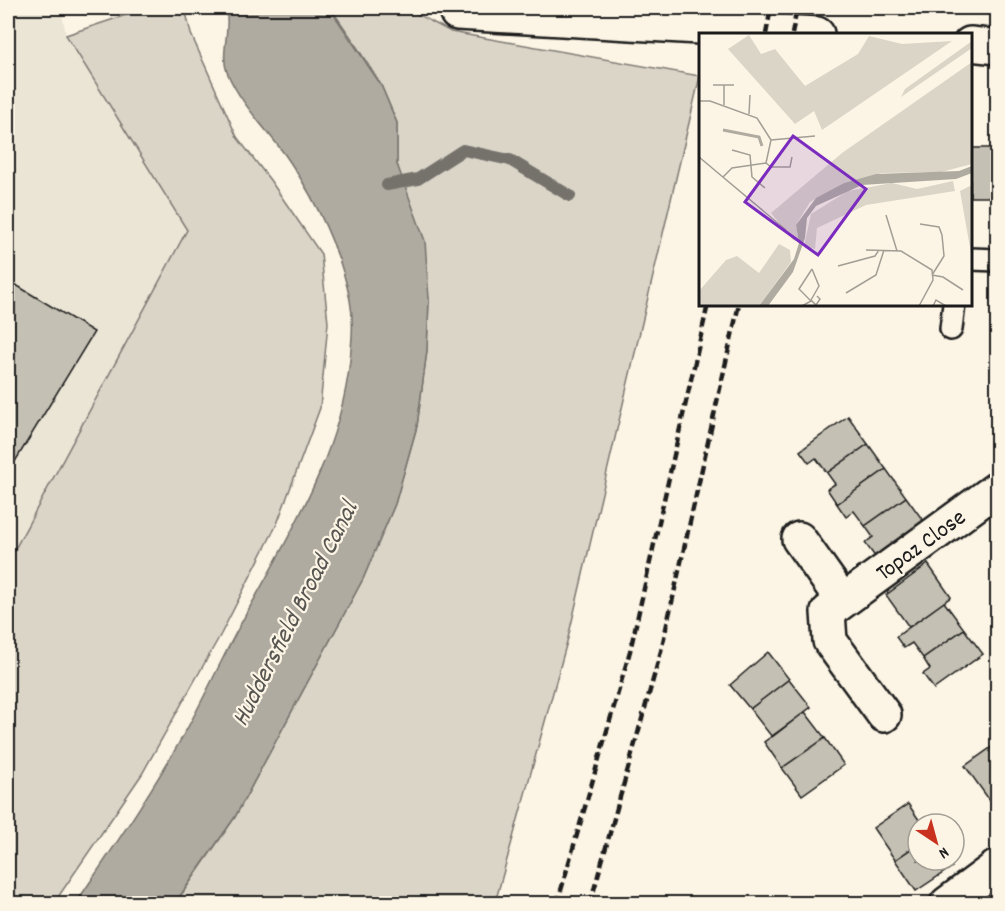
<svg xmlns="http://www.w3.org/2000/svg" width="1005" height="911" font-family="Dekko,sans-serif">
  <style>
    .built { fill: #ebe5d6 }
    .green { fill: #dbd5c8; stroke: #7c7872; stroke-width: 1.5 }
    .water { fill: #b0aba1; stroke: #75726c; stroke-width: 1.5 }
    .lines { fill: none; stroke-linecap: round; stroke-linejoin: round }
    .stream { stroke: #75726c; stroke-width: 12 }
    .building { fill: #c4c0b3; stroke: #1c1c1c; stroke-width: 1.5 }
    .lane-casing { stroke: #1c1c1c; stroke-width: 26 }
    .street-casing { stroke: #1c1c1c; stroke-width: 38 }
    .lane { stroke: #fcf5e5; stroke-width: 21 }
    .street { stroke: #fcf5e5; stroke-width: 33 }
    .rail { stroke: #1c1c1c; stroke-width: 4.5; stroke-dasharray: 9 4.5; stroke-linecap: butt }
    .labels { text-anchor: middle; stroke-width: 4.5; stroke-linejoin: round; paint-order: stroke }
    .street-label { font-size: 24px; fill: #1c1c1c; stroke: #fcf5e5 }
    .water-label { font-size: 26px; font-style: italic; fill: #575551; stroke: #fcf5e5 }
    .inset-river { fill: none; stroke: #b0aba1; stroke-width: 3 }
    .inset-road { fill: none; stroke: #a29e95; stroke-width: 1.5 }
    .view { fill: #7b2cbf; fill-opacity: 0.15; stroke: #7b2cbf; stroke-width: 3 }
    .inset-edge { fill: none; stroke: #1c1c1c; stroke-width: 3 }
  </style>
  <rect width="100%" height="100%" fill="#fcf5e5"/>
  <filter id="ink" filterUnits="userSpaceOnUse"><feTurbulence type="fractalNoise" baseFrequency=".0167" numOctaves="2"/><feDisplacementMap in="SourceGraphic" scale="12" xChannelSelector="R" yChannelSelector="G"/><feConvolveMatrix kernelMatrix="1 2 1 2 8 2 1 2 1" color-interpolation-filters="sRGB"/></filter>
  <g filter="url(#ink)">
    <path class="built" d="M 8,8 L 61,8 L 66,35 L 187,230 L 8,562 Z"/>
    <path class="green" d="M 147,8 L 185,8 L 191,34 L 237,137 L 270,180 L 321,254 L 328,323 L 320,408 L 277,524 L 221,634 L 142,774 L 54,903 L 8,903 L 8,562 L 187,230 L 66,35 Z
      M 323,8 L 406,8 L 451,32 L 700,76 L 568,638 L 495,903 L 175,904 L 235,817 L 363,579 L 395,504 L 417,426 L 427,350 L 429,299 L 397,164 L 397,123 L 381,85 L 350,36 L 334,13 Z"/>
    <path class="water" d="M 226,8 L 323,8 L 333,13 L 381,85 L 397,123 L 397,164 L 425,241 L 429,299 L 427,350 L 417,426 L 395,504 L 363,579 L 235,817 L 175,903 L 76,903 C 113,848 151,793 184,734 C 204,699 220,662 239,627 C 285,542 340,458 350,360 C 352,340 354,320 350,300 C 341,253 317,202 290,162 C 270,132 241,106 227,72 C 220,53 231,30 226,8 Z"/>
    <g class="lines">
      <path class="stream" d="M 387,185 L 418,179 L 463,150 L 510,160 L 570,196"/>
    </g>
    <path class="building" d="M 970,148 L 993,148 L 992,197 L 970,197 Z
      M 993,148 L 998,148 L 998,197 L 992,197 Z
      M 11,282 L 94,332 L 8,473 L 8,287 Z
      M 848,416 L 868,444 L 827,473 L 816,458 L 809,463 L 800,451 Z
      M 868,444 L 886,469 L 837,504 L 827,489 L 835,484 L 827,473 Z
      M 886,469 L 906,497 L 865,526 L 854,511 L 846,517 L 837,504 Z
      M 906,497 L 925,523 L 876,558 L 865,543 L 873,537 L 865,526 Z
      M 928,564 L 951,597 L 909,627 L 886,595 Z
      M 944,602 L 964,629 L 923,658 L 912,643 L 904,648 L 896,637 Z
      M 964,629 L 983,654 L 934,689 L 923,674 L 930,669 L 923,658 Z
      M 768,652 L 789,679 L 750,709 L 730,685 Z
      M 789,679 L 811,707 L 772,737 L 750,709 Z
      M 805,712 L 825,738 L 782,768 L 764,742 Z
      M 825,738 L 844,765 L 802,795 L 782,768 Z
      M 996,744 L 998,795 L 990,801 L 965,766 Z
      M 908,804 L 922,824 L 918,824 L 918,844 L 895,860 L 873,828 Z
      M 918,844 L 918,860 L 947,860 L 952,867 L 916,891 L 895,860 Z"/>
    <g class="lines">
      <defs>
        <path id="lane" d="M 970,259 L 998,260
          M 951,329 L 954,304"/>
        <path id="street" d="M 457,13 L 817,34
          M 970,44 L 998,47
          M 799,539 L 843,601
          M 884,715 L 830,641 L 828,612 L 998,488
          M 947,904 L 998,866"/>
      </defs>
      <use href="#lane" class="lane-casing"/>
      <use href="#street" class="street-casing"/>
      <use href="#lane" class="lane"/>
      <use href="#street" class="street"/>
      <path class="rail" d="M 766,34 L 771,8
        M 792,34 L 797,8
        M 557,904 L 630,651 L 708,304
        M 590,904 L 661,651 L 739,304"/>
    </g>
  </g>
  <g class="labels">
    <g class="street-label">
      <text transform="translate(920 544) rotate(-36)" y="8">Topaz Close</text>
    </g>
    <g class="water-label">
      <text transform="translate(293 613) rotate(-63)" y="9">Huddersfield Broad Canal</text>
    </g>
  </g>
  <g transform="translate(699 33)">
    <rect width="273" height="273" fill="#fcf5e5"/>
    <path d="M 50,2 L 62,21 L 76,16 L 106,53 L 159,21 L 170,3 L 203,11 L 253,8 L 123,97 L 115,78 L 96,91 L 29,16 ZM 273,8 L 273,15 L 202,64 L 206,56 ZM 273,29 L 273,131 L 242,139 L 183,140 L 145,150 L 111,169 L 97,192 L 100,209 L 94,207 L 72,180 L 143,120 ZM 254,148 L 256,158 L 167,172 L 118,195 L 116,216 L 105,213 L 112,181 L 149,158 L 193,150 L 218,156 ZM 273,152 L 273,226 L 261,158 ZM 80,211 L 91,217 L 92,229 L 60,273 L 0,273 L 0,258 L 27,227 L 38,223 L 60,240 Z" fill="#dbd5c8"/>
    <path d="M 273,133 L 273,140 L 257,146 L 163,152 L 117,173 L 108,185 L 106,205 L 94,239 L 69,273 L 60,273 L 95,226 L 100,210 L 97,192 L 117,165 L 145,150 L 177,141 L 260,138 Z" fill="#b0aba1"/>
    <path class="inset-river" d="M 24,97 L 60,104 L 63,113"/>
    <path class="inset-road" d="M 14,52 L 35,52M 0,68 L 11,68 L 58,85 L 72,107 L 67,130 L 33,135 L 24,144M 25,72 L 25,52M 50,81 L 51,62M 72,107 L 116,103M 33,117 L 51,122 L 53,144 L 66,155M 0,124 L 87,197M 67,130 L 72,134 L 91,134 L 93,124M 187,182 L 198,218M 221,191 L 240,194 L 243,202 L 245,223 L 233,242M 167,217 L 202,218 L 233,237 L 234,247 L 220,273M 139,233 L 176,223 L 180,217M 113,236 L 120,253 L 112,267 L 117,272 L 121,266 L 118,263M 233,242 L 244,244 L 264,257M 147,260 L 177,242 L 185,217M 103,273 L 112,268 L 100,256 L 113,236M 234,273 L 237,267 L 247,273"/>
    <path class="view" d="M 94,103 L 167,156 L 119,222 L 46,169 Z"/>
    <rect width="273" height="273" class="inset-edge"/>
  </g>
  <rect width="1005" height="911" fill="none" stroke="#fcf5e5" stroke-width="30"/>
  <rect x="15" y="15" width="975" height="881" fill="none" stroke="#1c1c1c" stroke-width="2" filter="url(#ink)"/>
  <g transform="translate(936 842) rotate(144)"><circle r="28" fill="#fcf5e5" stroke="#a29e95" stroke-width="1.5"/>
  <path d="M0-4.5L10 22L0 15L-10 22Z" fill="#c8321e"/>
  <text y="-9" font-size="16" font-weight="bold" text-anchor="middle" fill="#1c1c1c">N</text>
  </g>
</svg>
